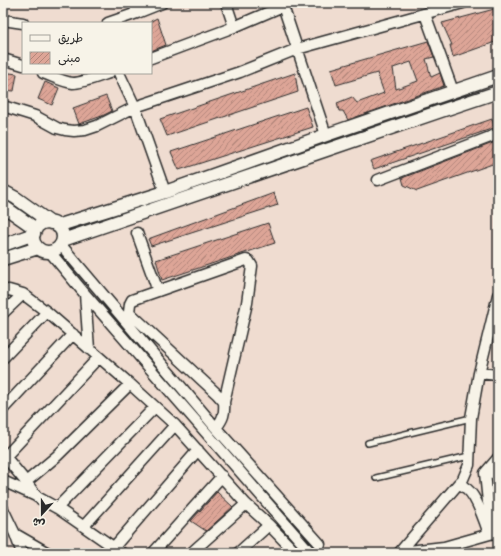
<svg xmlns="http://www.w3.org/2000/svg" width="501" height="556" font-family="'Architects Daughter','Playpen Sans Arabic',sans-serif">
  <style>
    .building { fill: url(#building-hatch); stroke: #2b2b2b; fill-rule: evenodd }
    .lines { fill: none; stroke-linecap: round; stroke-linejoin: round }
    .service-casing { stroke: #2b2b2b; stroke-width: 8 }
    .minor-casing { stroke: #2b2b2b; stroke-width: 13 }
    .tertiary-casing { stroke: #2b2b2b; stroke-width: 15 }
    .service { stroke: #f7f3e8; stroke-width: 5 }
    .minor { stroke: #f7f3e8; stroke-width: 10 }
    .tertiary { stroke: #f7f3e8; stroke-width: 12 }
  </style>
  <defs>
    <pattern id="building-hatch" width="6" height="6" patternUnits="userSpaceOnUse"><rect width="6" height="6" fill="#dda597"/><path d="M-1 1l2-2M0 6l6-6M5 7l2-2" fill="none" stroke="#b3877b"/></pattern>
  </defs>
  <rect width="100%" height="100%" fill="#efdcd0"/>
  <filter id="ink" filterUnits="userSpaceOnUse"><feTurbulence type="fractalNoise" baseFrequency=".025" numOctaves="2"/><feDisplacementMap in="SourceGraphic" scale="8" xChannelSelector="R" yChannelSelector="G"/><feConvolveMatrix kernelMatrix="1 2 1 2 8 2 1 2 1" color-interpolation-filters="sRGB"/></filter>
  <g filter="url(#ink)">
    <path class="building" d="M 498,8 L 498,41 L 453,57 L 450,45 L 452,45 L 442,23 Z
      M 157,18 L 166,45 L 151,51 L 151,21 Z
      M 428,41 L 434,57 L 426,59 L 431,77 L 440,73 L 444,86 L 348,120 L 343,111 L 339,111 L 337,103 L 352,97 L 357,103 L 384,93 L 377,73 L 336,85 L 331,69 ZM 411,62 L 418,81 L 396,89 L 393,68 Z
      M 3,72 L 17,74 L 14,91 L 3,90 Z
      M 295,73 L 298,92 L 167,136 L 160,119 Z
      M 45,82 L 59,88 L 52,105 L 38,99 Z
      M 106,96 L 112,111 L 102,116 L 79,124 L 73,108 Z
      M 306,107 L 313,127 L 179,170 L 171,152 Z
      M 492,119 L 494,128 L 374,169 L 370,161 Z
      M 498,141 L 498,162 L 417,191 L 404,185 L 402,178 Z
      M 274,193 L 278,205 L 151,246 L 148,239 Z
      M 268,223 L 275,243 L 162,280 L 156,260 Z
      M 217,492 L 233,507 L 206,531 L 191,521 Z"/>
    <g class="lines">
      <defs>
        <path id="service" d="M 368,443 L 471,418
          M 376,478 L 469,456"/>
        <path id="minor" d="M 134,3 L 137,13 L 162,3
          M 226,3 L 234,27
          M 282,3 L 326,135
          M 425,14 L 453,91
          M 3,20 L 23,23
          M 108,23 L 137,13
          M 151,58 L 234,27 L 283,6
          M 3,59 L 23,65
          M 43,73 C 52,76 63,82 73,83 C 82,83 100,76 109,73
          M 119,73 L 135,107 L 165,192
          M 3,106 L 35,116 L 57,128 L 65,130 L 74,131 L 85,130 L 97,126 L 135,107 L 240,72 L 297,49 L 463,3
          M 378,180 L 498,134
          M 137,233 L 158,291
          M 61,245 L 216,428 L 320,544
          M 50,252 L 85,294 L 311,553
          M 3,291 L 9,290 L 23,294 L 47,312 L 130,384 L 175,425 L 246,504 L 269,525 L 296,553
          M 85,294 L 89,349
          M 3,313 L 23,294
          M 3,358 L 47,312
          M 479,373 L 498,375
          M 3,409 L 73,334
          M 216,428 C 223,419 225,414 224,402 L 247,303 L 252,266 L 249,261 L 246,260 L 132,300 L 130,304 L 129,312 L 217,394 L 224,402
          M 3,454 L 26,482 L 37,497 L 57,508 L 122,553
          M 5,457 L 99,357
          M 498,458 L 485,473 L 488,502 L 498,536
          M 485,473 L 498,474
          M 3,481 L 36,496
          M 26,482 L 57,456 L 130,384
          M 459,483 C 462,486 465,487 467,489 C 477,497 485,522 489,534
          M 57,508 L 155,407
          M 3,509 L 15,534 L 22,553
          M 84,526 L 175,425
          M 15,534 L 48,553
          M 114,547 L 198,450
          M 400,552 L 444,547 L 497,532
          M 153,553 L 222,476
          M 191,553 L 246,504
          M 238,553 L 269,525
          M 399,553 L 459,483 L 463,479 L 469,465 L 471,418 L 479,373 L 498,295"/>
        <path id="tertiary" d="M 3,191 L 16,198 L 51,223
          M 3,206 L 36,229
          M33 237a15 15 0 1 1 30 0a15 15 0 1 1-30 0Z
          M 57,226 L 165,192 L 326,135 L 498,76
          M 63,240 L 441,111 L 498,92
          M 3,245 L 34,234
          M 3,259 L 38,248"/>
      </defs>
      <use href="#service" class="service-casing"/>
      <use href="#minor" class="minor-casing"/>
      <use href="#tertiary" class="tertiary-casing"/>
      <use href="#service" class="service"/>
      <use href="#minor" class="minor"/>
      <use href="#tertiary" class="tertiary"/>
    </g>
  </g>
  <rect width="501" height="556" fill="none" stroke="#f7f3e8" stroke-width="16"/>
  <rect x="8" y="8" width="485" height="540" fill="none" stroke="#2b2b2b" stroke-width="1.5" filter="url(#ink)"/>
  <rect x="22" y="22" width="130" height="52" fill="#f7f3e8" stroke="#a5a39c"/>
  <rect x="30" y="35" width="20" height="6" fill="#f7f3e8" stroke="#a5a39c"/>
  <text x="58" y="42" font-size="12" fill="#2b2b2b">طريق</text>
  <rect x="30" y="52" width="20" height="12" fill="url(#building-hatch)" stroke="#a5a39c"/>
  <text x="58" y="62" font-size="12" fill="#2b2b2b">مبنى</text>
  <g transform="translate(42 514) rotate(201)" stroke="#f7f3e8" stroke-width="3" paint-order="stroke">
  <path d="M0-3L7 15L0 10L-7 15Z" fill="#2b2b2b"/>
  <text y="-6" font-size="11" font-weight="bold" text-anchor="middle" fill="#2b2b2b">ش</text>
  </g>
</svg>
